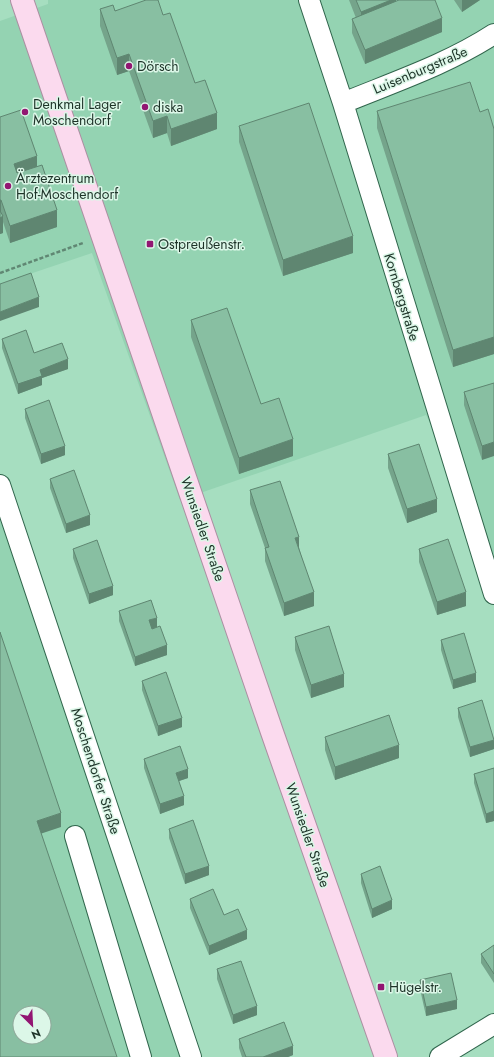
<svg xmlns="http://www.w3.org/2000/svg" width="494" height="1057" font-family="Jost,sans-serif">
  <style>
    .built { fill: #94d3b2; fill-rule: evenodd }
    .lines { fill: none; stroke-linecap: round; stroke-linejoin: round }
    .minor-casing { stroke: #31664d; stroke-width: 22 }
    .major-casing { stroke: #ac8fa2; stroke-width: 24 }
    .path { stroke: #608773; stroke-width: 2.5; stroke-dasharray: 4 2; stroke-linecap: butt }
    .minor { stroke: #fff; stroke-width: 20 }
    .major { stroke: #fbdaee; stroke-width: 22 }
    .wall { fill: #75a48b }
    .shaded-wall { fill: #5f8671 }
    .building { fill: #88bfa2; stroke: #5f8671; fill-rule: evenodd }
    .poi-dot { fill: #921672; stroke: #dcf7e8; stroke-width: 1.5 }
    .labels { text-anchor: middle; stroke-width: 3; stroke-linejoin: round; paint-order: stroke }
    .poi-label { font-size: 14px; fill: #1d3328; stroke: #dcf7e8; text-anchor: start }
    .street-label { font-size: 14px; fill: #1d3328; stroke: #dcf7e8 }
  </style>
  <rect width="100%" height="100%" fill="#a6dec0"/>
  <path class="built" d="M 48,0 L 494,0 L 494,555 L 426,415 L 180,500 L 92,253 L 0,284 L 0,21 L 48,4 Z
    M 0,520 L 187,1057 L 0,1057 ZM 20,1013 L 44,1013 L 44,1037 L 20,1037 Z"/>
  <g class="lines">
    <defs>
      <path id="minor" d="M 309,0 L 343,103 L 494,594
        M 343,103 C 394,82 448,64 494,34
        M 0,485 L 191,1057
        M 75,836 L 141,1057
        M 440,1057 L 494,1024"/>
      <path id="major" d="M 22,0 L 272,732 L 386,1057"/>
    </defs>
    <use href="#minor" class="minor-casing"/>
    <use href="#major" class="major-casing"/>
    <path class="path" d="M 0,273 L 83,243"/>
    <use href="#minor" class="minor"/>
    <use href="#major" class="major"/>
  </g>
  <path class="wall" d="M 349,0 L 396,0 L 396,1 L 442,32 L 365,64 L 352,33 L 352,19 L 356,18 Z
    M 454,0 L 480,0 L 462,12 Z
    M 100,9 L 163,15 L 217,129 L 171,146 L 167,133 L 153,138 L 129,71 L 117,75 L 100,26 Z
    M 377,111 L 480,112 L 494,129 L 494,354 L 453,367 L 377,128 Z
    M 0,117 L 37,167 L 57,227 L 10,243 L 3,222 L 3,233 L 0,234 Z
    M 239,126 L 353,253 L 283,276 L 239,142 Z
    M 191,320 L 261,404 L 293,456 L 239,474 L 191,337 Z
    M 2,339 L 34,353 L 68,369 L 42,378 L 42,385 L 18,394 L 2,348 Z
    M 494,383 L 482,460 L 464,405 L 464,392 Z
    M 25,409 L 65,455 L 41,464 L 25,418 Z
    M 388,454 L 437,512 L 407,523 L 388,468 Z
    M 50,479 L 90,525 L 66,533 L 50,488 Z
    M 250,490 L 299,547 L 314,606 L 284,616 L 265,561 L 265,548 L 250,504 Z
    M 73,549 L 113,595 L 89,604 L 73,558 Z
    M 419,549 L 466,606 L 437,615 L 419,562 Z
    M 119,611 L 157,627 L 167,655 L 135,666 L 119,621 Z
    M 295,637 L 344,687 L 311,698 L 295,650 Z
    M 441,640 L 476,682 L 453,689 L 441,650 Z
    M 142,681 L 182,727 L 158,736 L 142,690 Z
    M 458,708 L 494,749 L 470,757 L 458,717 Z
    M 325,737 L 399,758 L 335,780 L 325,750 Z
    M 144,759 L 188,778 L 179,781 L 184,805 L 160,814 L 144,768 Z
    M 494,768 L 494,821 L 486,823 L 474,783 L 474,774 Z
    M 169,829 L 209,875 L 185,884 L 169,838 Z
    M 361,874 L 392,909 L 372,918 L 361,883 Z
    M 190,899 L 224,915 L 247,939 L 209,955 L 190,908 Z
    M 494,945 L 494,983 L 481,963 L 481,954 Z
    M 217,969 L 257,1015 L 233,1024 L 217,979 Z
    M 420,980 L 457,1009 L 426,1016 L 420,989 Z
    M 239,1039 L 293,1055 L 288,1057 L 242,1057 L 239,1048 Z"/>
  <path class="shaded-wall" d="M 391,0 L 396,0 L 396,15 L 361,29 L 361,12 Z
    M 462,0 L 480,0 L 462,12 Z
    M 442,18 L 442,32 L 365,64 L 365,50 Z
    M 129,54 L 129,71 L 117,75 L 117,58 Z
    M 217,113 L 217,129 L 171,146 L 171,129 Z
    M 167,116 L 167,133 L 153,138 L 153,121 Z
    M 37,156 L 37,173 L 14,181 L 14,164 Z
    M 0,200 L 1,200 L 1,217 L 0,217 Z
    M 57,210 L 57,227 L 10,243 L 10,226 Z
    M 3,216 L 3,233 L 0,234 L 0,218 Z
    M 353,236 L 353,253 L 283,276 L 283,260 Z
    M 39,297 L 39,307 L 0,321 L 0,312 Z
    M 494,337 L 494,354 L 453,367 L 453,350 Z
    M 68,359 L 68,369 L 42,378 L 42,385 L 18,394 L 18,384 L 40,370 Z
    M 293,439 L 293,456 L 239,474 L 239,458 Z
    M 494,442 L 494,456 L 482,460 L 482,446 Z
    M 65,446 L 65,455 L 41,464 L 41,454 Z
    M 437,499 L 437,512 L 407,523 L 407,509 Z
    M 90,515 L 90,525 L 66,533 L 66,524 Z
    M 299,537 L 299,550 L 295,538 Z
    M 113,586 L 113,595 L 89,604 L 89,594 Z
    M 314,592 L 314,606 L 284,616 L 284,603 Z
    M 466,592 L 466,606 L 437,615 L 437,602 Z
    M 157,618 L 157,627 L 149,630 L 149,620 Z
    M 167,645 L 167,655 L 135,666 L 135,657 Z
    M 476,673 L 476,682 L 453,689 L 453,680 Z
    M 344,674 L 344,687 L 311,698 L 311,685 Z
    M 182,718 L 182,727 L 158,736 L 158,726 Z
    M 494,740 L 494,749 L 470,757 L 470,747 Z
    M 399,745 L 399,758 L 335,780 L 335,767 Z
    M 188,769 L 188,778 L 176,782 L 176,773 Z
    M 184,796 L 184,805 L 160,814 L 160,804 Z
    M 494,811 L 494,821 L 486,823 L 486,814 Z
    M 61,813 L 61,827 L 37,835 L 37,821 Z
    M 209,866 L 209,875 L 185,884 L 185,874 Z
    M 392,900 L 392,909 L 372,918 L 372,909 Z
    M 247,930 L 247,939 L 209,955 L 209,946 Z
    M 457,1000 L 457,1009 L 426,1016 L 426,1007 Z
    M 257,1006 L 257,1015 L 233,1024 L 233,1015 Z
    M 293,1046 L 293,1055 L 288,1057 L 263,1057 Z"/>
  <path class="building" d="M 146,0 L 158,0 L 163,15 L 170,13 L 195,83 L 205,80 L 217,113 L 171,129 L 167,116 L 153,121 L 129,54 L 117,58 L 100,9 L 113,5 L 115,11 Z
    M 356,0 L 391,0 L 361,12 Z
    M 399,0 L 435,0 L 442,18 L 365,50 L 352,19 Z
    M 470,82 L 480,112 L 488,109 L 494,129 L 494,337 L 453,350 L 377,111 Z
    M 309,103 L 353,236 L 283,260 L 239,126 Z
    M 21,110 L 37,156 L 14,164 L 17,173 L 42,165 L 57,210 L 10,226 L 1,200 L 0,200 L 0,117 Z
    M 0,211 L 3,216 L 0,218 Z
    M 31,273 L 39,297 L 0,312 L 0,284 Z
    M 227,308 L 261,404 L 279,398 L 293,439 L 239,458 L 191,320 Z
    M 26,330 L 34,353 L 62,343 L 68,359 L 40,370 L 42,376 L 18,384 L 2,339 Z
    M 494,383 L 494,442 L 482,446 L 464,392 Z
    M 49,400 L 65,446 L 41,454 L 25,409 Z
    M 419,444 L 437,499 L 407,509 L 388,454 Z
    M 74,470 L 90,515 L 66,524 L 50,479 Z
    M 280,481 L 299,537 L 295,538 L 314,592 L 284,603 L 265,548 L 269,547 L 250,490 Z
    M 448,539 L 466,592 L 437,602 L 419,549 Z
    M 97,540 L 113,586 L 89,594 L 73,549 Z
    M 151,600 L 157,618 L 149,620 L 152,629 L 160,626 L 167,645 L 135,657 L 119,611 Z
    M 329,626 L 344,674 L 311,685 L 295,637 Z
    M 0,632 L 61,813 L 37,821 L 117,1057 L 0,1057 ZM 20,1013 L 44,1013 L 44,1037 L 20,1037 Z
    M 464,633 L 476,673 L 453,680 L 441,640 Z
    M 166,672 L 182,718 L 158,726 L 142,681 Z
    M 482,700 L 494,740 L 470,747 L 458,708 Z
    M 389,715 L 399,745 L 335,767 L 325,737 Z
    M 180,746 L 188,769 L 176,773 L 184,796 L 160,804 L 144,759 Z
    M 494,768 L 494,811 L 486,814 L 474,774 Z
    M 193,820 L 209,866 L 185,874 L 169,829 Z
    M 380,866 L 392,900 L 372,909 L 361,874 Z
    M 213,889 L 224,915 L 238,909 L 247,930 L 209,946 L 190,899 Z
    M 494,945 L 494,974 L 481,954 Z
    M 241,961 L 257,1006 L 233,1015 L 217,969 Z
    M 451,973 L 457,1000 L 426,1007 L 420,980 Z
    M 284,1022 L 293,1046 L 263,1057 L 246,1057 L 239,1039 Z"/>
  <g class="poi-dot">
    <circle cx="129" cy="66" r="4"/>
    <circle cx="145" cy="107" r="4"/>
    <circle cx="25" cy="112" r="4"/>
    <circle cx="8" cy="186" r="4"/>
    <rect x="146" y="240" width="8" height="8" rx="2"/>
    <rect x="377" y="983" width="8" height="8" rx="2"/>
  </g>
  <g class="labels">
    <g class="poi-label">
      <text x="137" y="71">Dörsch</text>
      <text x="33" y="109">Denkmal Lager<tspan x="33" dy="16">Moschendorf</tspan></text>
      <text x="153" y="112">diska</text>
      <text x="16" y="183">Ärztezentrum<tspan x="16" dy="16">Hof-Moschendorf</tspan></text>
      <text x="158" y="249">Ostpreußenstr.</text>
      <text x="389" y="992">Hügelstr.</text>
    </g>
    <g class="street-label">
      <text transform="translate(420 70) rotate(-23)" y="5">Luisenburgstraße</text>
      <text transform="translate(402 297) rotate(73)" y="5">Kornbergstraße</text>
      <text transform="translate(203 529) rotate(71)" y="5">Wunsiedler Straße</text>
      <text transform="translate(96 771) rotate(72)" y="5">Moschendorfer Straße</text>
      <text transform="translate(308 835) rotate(71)" y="5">Wunsiedler Straße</text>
    </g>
  </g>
  <g transform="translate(32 1025) rotate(156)"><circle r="19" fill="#dcf7e8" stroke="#90a99b"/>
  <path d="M0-3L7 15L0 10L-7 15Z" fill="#921672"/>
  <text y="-6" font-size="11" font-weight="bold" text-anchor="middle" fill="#1d3328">N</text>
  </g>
</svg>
